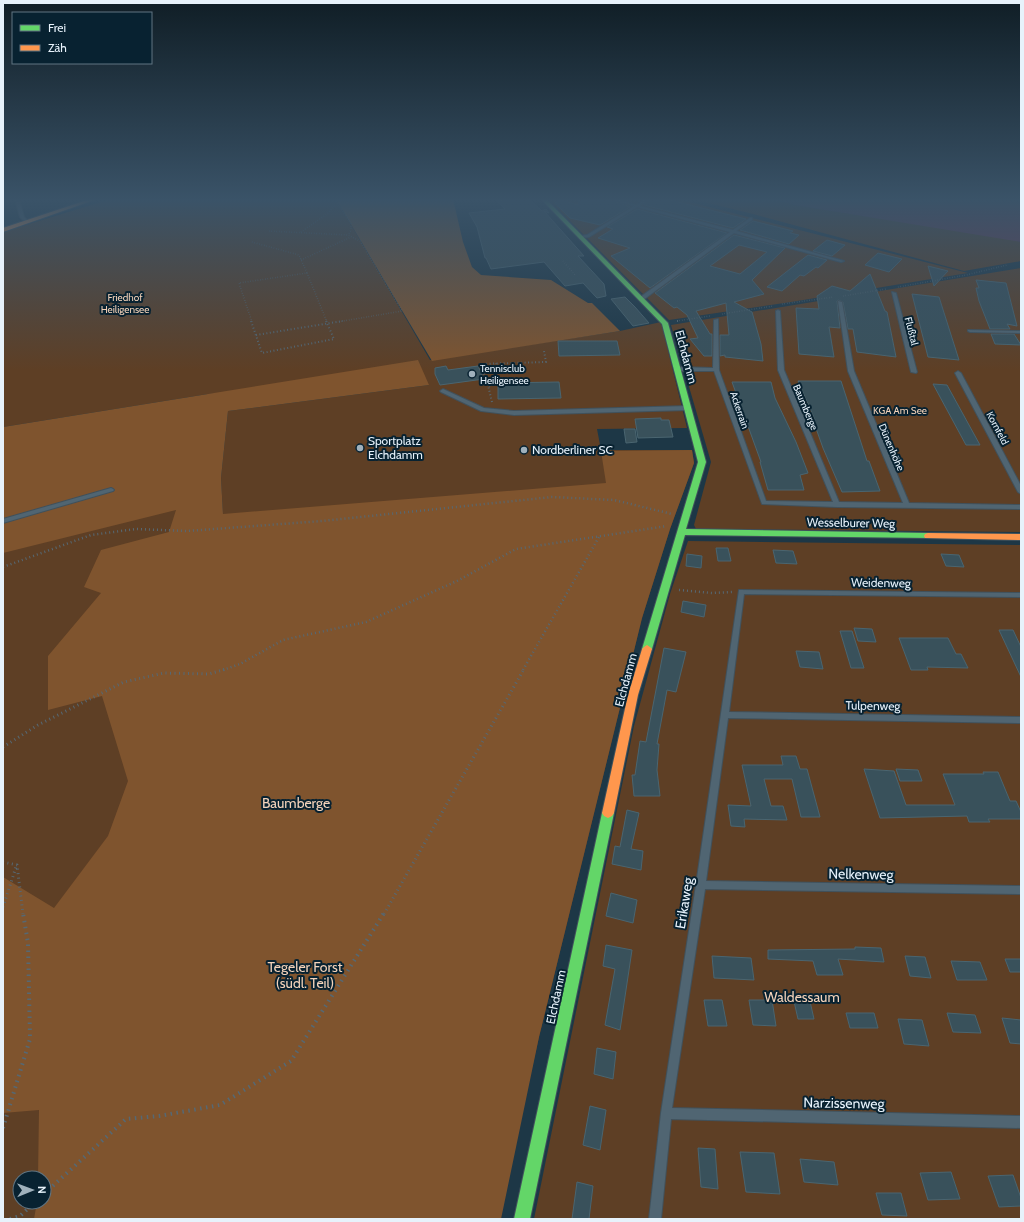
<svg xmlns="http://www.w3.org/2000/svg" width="1024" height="1222" font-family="Cabin,sans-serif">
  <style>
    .green { fill: #5e3f25; fill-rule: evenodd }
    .forest { fill: #7f542e }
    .water { fill: #71394f }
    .building { fill: #39515b; stroke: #4a6570; fill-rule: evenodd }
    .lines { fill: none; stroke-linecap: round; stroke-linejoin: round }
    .lane-casing { stroke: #41515b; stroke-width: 2 }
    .fast-casing { stroke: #41515b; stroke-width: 2 }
    .slow-casing { stroke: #41515b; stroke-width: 2 }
    .path-far4 { stroke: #566873; stroke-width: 1.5; stroke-dasharray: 0.5 2; stroke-linecap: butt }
    .path-far3 { stroke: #566873; stroke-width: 2; stroke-dasharray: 1 2.5; stroke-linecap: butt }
    .path-far2 { stroke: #566873; stroke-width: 2.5; stroke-dasharray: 1 3; stroke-linecap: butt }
    .path-far1 { stroke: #566873; stroke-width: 3; stroke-dasharray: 1 3.5; stroke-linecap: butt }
    .path { stroke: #566873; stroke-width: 4; stroke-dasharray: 1.5 4.5; stroke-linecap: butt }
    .lane { fill: #506572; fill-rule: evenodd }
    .fast { fill: #63d668; fill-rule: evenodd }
    .slow { fill: #ff974d; fill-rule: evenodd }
    .poi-dot { fill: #a0b1bc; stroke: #082231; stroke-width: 1.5 }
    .labels { text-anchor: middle; stroke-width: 4; stroke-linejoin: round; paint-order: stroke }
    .far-park-label { font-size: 10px; fill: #f4d3ba; stroke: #082231 }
    .far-street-label { font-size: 10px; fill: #e7f2fb; stroke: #082231 }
    .far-poi-label { font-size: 10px; fill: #e7f2fb; stroke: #082231; text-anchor: start }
    .street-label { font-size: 12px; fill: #e7f2fb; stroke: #082231 }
    .poi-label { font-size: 12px; fill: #e7f2fb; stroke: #082231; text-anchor: start }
    .near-park-label { font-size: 14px; fill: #f4d3ba; stroke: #082231 }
    .near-street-label { font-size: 14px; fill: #e7f2fb; stroke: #082231 }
  </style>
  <rect width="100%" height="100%" fill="#1d3746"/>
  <path class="green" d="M 111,199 L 336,199 L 430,360 L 620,331 L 661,322 L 687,428 L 597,429 L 601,450 L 692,450 L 694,463 L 670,529 L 642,618 L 539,1037 L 498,1219 L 3,1219 L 3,488 L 223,515 L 221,478 L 228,411 L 429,385 L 208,394 L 3,427 L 3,232 ZM 20,1178 L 44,1178 L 44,1202 L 20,1202 Z
    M 548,199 L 678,199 L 968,273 L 791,302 L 669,320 Z
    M 692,199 L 772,199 L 795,205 L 1006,238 L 1021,242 L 1021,261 L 964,271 L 753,214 Z
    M 1021,268 L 1021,532 L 696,529 L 694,525 L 711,462 L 671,325 Z
    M 688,541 L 1021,545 L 1021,1219 L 534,1219 L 634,726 L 670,594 Z"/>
  <path class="forest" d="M 336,199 L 453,199 L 463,242 L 472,267 L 481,275 L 551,280 L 588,303 L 592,303 L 620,331 L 432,361 Z
    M 418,360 L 429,385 L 228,411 L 221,478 L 223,514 L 606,483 L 601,451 L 692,450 L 694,463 L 670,529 L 642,618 L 539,1037 L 501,1219 L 34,1219 L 37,1202 L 44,1202 L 44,1178 L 38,1178 L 39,1110 L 3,1113 L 3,877 L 54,908 L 108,836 L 128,781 L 102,696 L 48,710 L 48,656 L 101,593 L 84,587 L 101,550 L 169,532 L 176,510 L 3,553 L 3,427 Z"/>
  <path class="water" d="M 772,199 L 1021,199 L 1021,242 L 795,205 Z"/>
  <path class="building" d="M 508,199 L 529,199 L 542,211 L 546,209 L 549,213 L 544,211 L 584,256 L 578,256 L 604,284 L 606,296 L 597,298 L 583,283 L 565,286 L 544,262 L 491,269 L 486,258 L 485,258 L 477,227 L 469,213 L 505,209 L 497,201 Z
    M 579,199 L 608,199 L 630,207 L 600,225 L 570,218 L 555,203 L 560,200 L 578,205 Z
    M 651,199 L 666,199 L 746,219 L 733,228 L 644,205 Z
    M 637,209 L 727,233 L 650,288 L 611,256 L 630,248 L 598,238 L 613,229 L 607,227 Z
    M 753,221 L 793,231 L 790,233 L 799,235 L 789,244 L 740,230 Z
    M 734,235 L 785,248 L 752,280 L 764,294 L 734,302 L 752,312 L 761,344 L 763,361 L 725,357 L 725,355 L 720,356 L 720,335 L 729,335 L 726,303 L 696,311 L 710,334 L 712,334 L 712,356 L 704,356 L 690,339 L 698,338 L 687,315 L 677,307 L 674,308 L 655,293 ZM 739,245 L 767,252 L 740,274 L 710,266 Z
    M 827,240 L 845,245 L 832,256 L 813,251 Z
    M 878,253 L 902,259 L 889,272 L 865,265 Z
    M 808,255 L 827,260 L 818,268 L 816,267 L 804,276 L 800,275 L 782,291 L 767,287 Z
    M 928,266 L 948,271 L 934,286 Z
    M 870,274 L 885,311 L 887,312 L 896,357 L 857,352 L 853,329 L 848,329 L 843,302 L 838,300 L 837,301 L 840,328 L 829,327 L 834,357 L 799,354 L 796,308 L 819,309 L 817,296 L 832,286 L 850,291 Z
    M 976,280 L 1006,283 L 1017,326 L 1007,324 L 1010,329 L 990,329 L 979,301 L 976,288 L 979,288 Z
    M 912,294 L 939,297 L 959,360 L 928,357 Z
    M 625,297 L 635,307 L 649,323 L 633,326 L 611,299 Z
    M 991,334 L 1014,334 L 1021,345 L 995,344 Z
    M 558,341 L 617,341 L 620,355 L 559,356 Z
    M 446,366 L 448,370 L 478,366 L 484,379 L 440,385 L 435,374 L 435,368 Z
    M 798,381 L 841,381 L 867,461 L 869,461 L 880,491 L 842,492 L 823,448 L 813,420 L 815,420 Z
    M 559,382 L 561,398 L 498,399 L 498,383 Z
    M 732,382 L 771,382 L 775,398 L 796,442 L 808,473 L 800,475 L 804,490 L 768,490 L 760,462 L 761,462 Z
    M 933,384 L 947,385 L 980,445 L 966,445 Z
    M 661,418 L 661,420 L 669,420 L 673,437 L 638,438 L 635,419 Z
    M 624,429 L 635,429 L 637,442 L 626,443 Z
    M 716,548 L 728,548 L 731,561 L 718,561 Z
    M 773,550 L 793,551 L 797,564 L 776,563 Z
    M 687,554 L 702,556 L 701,568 L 686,566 Z
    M 941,554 L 959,555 L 964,567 L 946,566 Z
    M 683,601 L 706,605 L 704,617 L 681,612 Z
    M 854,628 L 872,629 L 876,642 L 858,641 Z
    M 999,630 L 1013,630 L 1021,647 L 1021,677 Z
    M 840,631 L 852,631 L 864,668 L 851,668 Z
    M 899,638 L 948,638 L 956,654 L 961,654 L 968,668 L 927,667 L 928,670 L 911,670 Z
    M 664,648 L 686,652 L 676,692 L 667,690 L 657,744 L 659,744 L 657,770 L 660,796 L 634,796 L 632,775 L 635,775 L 640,741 L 646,742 Z
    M 796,651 L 819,652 L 823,669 L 800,667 Z
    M 781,756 L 796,756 L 800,769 L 807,769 L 820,817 L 801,817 L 792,779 L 764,779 L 771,806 L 783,806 L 787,820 L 744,819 L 745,827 L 731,826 L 728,805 L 751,806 L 742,765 L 783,765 Z
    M 864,769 L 894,771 L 906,805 L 955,805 L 943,774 L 984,774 L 983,772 L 998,772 L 1010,801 L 1016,801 L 1021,812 L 1021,819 L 988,819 L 990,822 L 969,822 L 967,816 L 880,818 Z
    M 896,769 L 918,770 L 922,781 L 900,781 Z
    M 627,810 L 639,813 L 631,849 L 643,851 L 641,870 L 612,864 L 615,846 L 620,847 Z
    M 611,893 L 637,900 L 633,923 L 606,916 Z
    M 606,945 L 632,950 L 620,1030 L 605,1025 L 615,969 L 603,966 Z
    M 855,947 L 881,948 L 884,962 L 838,959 L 843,975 L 817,975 L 813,961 L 768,959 L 768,950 L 855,949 Z
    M 712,956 L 751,958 L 754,980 L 714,978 Z
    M 905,956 L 925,957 L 931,978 L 910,976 Z
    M 1005,959 L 1021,959 L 1021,972 L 1010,972 Z
    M 951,961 L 980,962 L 987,980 L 957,980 Z
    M 793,997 L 809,997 L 814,1019 L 798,1019 Z
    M 704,1000 L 722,1000 L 727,1026 L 708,1026 Z
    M 749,1000 L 772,1000 L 776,1026 L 753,1025 Z
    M 846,1013 L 874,1013 L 878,1028 L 850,1028 Z
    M 947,1013 L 975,1015 L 981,1033 L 953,1032 Z
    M 1002,1018 L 1021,1020 L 1021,1044 L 1010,1043 Z
    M 898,1019 L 922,1020 L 929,1046 L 904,1044 Z
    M 597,1048 L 616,1052 L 613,1079 L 594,1074 Z
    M 590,1106 L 606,1110 L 600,1150 L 583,1145 Z
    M 698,1148 L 715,1149 L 718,1189 L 701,1187 Z
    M 740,1152 L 774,1153 L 780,1194 L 746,1192 Z
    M 800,1159 L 834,1162 L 838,1185 L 804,1182 Z
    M 951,1172 L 960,1199 L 928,1200 L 920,1173 Z
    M 1013,1175 L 1021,1198 L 1021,1206 L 999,1207 L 988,1176 Z
    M 577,1182 L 593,1186 L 589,1219 L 572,1219 Z
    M 876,1193 L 901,1193 L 907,1216 L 882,1215 Z"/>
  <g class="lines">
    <defs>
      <path id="lane" d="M 15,199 L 19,199 L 24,217 L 28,221 L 28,223 L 26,223 L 20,217 Z
        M 609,199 L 616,199 L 636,205 L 645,199 L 650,199 L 640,206 L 733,230 L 750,218 L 752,218 L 752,220 L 736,231 L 844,261 L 841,262 L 734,233 L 643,300 L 639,300 L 639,298 L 730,232 L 637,207 L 589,237 L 579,238 L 579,236 L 587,235 L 634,206 Z
        M 892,292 L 896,293 L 917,372 L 916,373 L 911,372 Z
        M 838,301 L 842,302 L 854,371 L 909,503 L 1021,505 L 1021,509 L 837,507 L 762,504 L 714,371 L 677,371 L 674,369 L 677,367 L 713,368 L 714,320 L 718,319 L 719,370 L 766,501 L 833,502 L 778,370 L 776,311 L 778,310 L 780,311 L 784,370 L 839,502 L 903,503 L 848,371 Z
        M 968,330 L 1021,331 L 1021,333 L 970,332 L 968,331 Z
        M 958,371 L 961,373 L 1021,486 L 1021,494 L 1018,492 L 955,373 Z
        M 443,389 L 484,408 L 514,411 L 688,406 L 691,408 L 688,410 L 514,415 L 481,411 L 441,392 L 440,391 Z
        M 111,488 L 113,489 L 114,490 L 113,491 L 3,523 L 3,519 Z
        M 739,590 L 1021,593 L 1021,597 L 744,594 L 729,712 L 1021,717 L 1021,723 L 728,718 L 706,881 L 1021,886 L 1021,894 L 705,889 L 672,1108 L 1021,1116 L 1021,1128 L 671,1119 L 661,1219 L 649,1219 L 661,1113 L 696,885 Z"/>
      <path id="fast" d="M 541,199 L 546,199 L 668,323 L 706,462 L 686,529 L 928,533 L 931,534 L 932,536 L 931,538 L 685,535 L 652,649 L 650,651 L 644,651 L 642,649 L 698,462 L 662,324 Z
        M 608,808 L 612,810 L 614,813 L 530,1219 L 514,1219 L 602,813 L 604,810 Z"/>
      <path id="slow" d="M 90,199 L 97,199 L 3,232 L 3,228 Z
        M 928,533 L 1021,534 L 1021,540 L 925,538 L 924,536 L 925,534 Z
        M 647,645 L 650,647 L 652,649 L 638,695 L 614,813 L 612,816 L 608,818 L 604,816 L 602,813 L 628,695 L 642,649 L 644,647 Z"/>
    </defs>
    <use href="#lane" class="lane-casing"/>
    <use href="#fast" class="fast-casing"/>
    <use href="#slow" class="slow-casing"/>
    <path class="path-far4" d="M 334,199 L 351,223 L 351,230 L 348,235
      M 269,231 L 348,235 L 360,241 L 402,311 L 337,322
      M 301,232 L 327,214 L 336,204
      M 252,242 L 299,255 L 307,273
      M 301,260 L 351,237
      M 563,261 L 575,275
      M 307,273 L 327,322
      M 898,287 L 966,275 L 1007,265
      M 843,296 L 886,289
      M 782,304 L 834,297
      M 722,314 L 773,306
      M 677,321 L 710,316
      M 252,322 L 239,283 L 307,273"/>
    <path class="path-far3" d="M 251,321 L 262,353 L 334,339 L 326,321
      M 677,321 L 679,321
      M 256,335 L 343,321
      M 487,381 L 480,364 L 546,362 L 544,351
      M 489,386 L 495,382
      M 492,402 L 487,381 L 497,376 L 496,363"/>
    <path class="path-far2" d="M 3,567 L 91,535 L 136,529 L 187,531 L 322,521 L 552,497 L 614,500 L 672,514
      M 679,590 L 712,593 L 732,592
      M 223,670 L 240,664 L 283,640 L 366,622 L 457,581 L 516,549 L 667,526
      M 523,670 L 599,537"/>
    <path class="path-far1" d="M 3,747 L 38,725 L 124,682 L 164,673 L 209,674 L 226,669
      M 3,862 L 17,865 L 23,914
      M 3,907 L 16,867
      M 384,914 L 524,669"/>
    <path class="path" d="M 3,1128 L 30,1039 L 28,943 L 23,913
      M 44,1194 L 126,1119 L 159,1116 L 220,1105 L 291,1061 L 384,913
      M 10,1219 L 20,1216 L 35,1202"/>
    <use href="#lane" class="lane"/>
    <use href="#fast" class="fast"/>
    <use href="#slow" class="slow"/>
  </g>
  <linearGradient id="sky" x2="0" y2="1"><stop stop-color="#101e26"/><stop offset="0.54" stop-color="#3a5368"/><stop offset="1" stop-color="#3a5368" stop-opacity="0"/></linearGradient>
  <rect width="1024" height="370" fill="url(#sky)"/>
  <g class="poi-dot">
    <circle cx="472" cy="374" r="4"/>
    <circle cx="360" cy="448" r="4"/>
    <circle cx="524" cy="450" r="4"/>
  </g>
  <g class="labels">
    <g class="far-park-label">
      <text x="125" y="301">Friedhof<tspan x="125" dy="12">Heiligensee</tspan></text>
      <text x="900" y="414">KGA Am See</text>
    </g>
    <g class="far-street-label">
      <text transform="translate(912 331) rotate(76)" y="4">Flußtal</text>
      <text transform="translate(806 407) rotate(67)" y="4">Baumberge</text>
      <text transform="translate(740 410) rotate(71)" y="4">Ackerrain</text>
      <text transform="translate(998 428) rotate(62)" y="4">Kornfeld</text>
      <text transform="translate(892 447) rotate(67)" y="4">Dünenhöhe</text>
    </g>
    <g class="far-poi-label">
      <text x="480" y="372">Tennisclub<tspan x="480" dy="12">Heiligensee</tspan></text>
    </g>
    <g class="street-label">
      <text transform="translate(686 357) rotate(75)" y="4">Elchdamm</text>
      <text transform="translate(851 523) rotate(1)" y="4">Wesselburer Weg</text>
      <text transform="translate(881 583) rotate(1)" y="4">Weidenweg</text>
      <text transform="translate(626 680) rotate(-75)" y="4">Elchdamm</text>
      <text transform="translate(873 706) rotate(1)" y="4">Tulpenweg</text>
      <text transform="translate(556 997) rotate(-78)" y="4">Elchdamm</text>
    </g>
    <g class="poi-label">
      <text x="368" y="445">Sportplatz<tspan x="368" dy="14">Elchdamm</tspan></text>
      <text x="532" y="454">Nordberliner SC</text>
    </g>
    <g class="near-park-label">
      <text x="296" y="808">Baumberge</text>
      <text x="305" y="972">Tegeler Forst<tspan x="305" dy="16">(südl. Teil)</tspan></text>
      <text x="802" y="1002">Waldessaum</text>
    </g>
    <g class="near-street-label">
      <text transform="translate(861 874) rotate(1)" y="5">Nelkenweg</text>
      <text transform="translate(684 903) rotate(-81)" y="5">Erikaweg</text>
      <text transform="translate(844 1103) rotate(1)" y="5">Narzissenweg</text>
    </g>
  </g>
  <rect width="1024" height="1222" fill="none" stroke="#e7f2fb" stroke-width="8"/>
  <rect x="12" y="12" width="140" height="52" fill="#082231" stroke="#617582"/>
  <rect x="20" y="25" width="20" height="6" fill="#63d668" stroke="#617582"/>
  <text x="48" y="32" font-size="12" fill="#e7f2fb">Frei</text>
  <rect x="20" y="45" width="20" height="6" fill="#ff974d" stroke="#617582"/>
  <text x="48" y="52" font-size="12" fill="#e7f2fb">Zäh</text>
  <g transform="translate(32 1190) rotate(89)"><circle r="19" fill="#082231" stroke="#617582"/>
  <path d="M0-3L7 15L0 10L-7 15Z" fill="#a0b1bc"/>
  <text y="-6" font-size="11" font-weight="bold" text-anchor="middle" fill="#e7f2fb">N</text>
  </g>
</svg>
